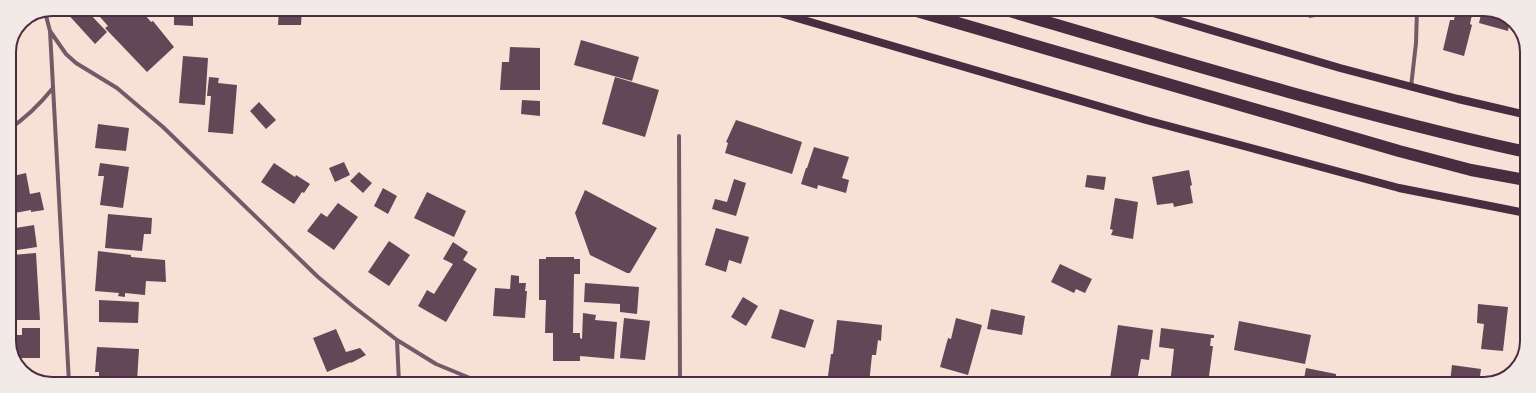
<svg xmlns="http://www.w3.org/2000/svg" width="1536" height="393" font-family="Roboto,sans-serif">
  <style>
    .building { fill: #644757 }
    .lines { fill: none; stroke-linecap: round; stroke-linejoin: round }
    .minor { stroke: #755966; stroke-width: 4 }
    .secondary { stroke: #4a2c40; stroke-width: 8 }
    .motorway { stroke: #4a2c40; stroke-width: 12 }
    .rim { fill: none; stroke: #4a2c40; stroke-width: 2 }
  </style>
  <rect width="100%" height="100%" fill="#f7e1d7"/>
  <path class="building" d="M 68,9 L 91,9 L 88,12 L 107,32 L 95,44 L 65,11 Z
    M 93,9 L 143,9 L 148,15 L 146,16 L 151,22 L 153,21 L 174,47 L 147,72 L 105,28 L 108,26 Z
    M 174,9 L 193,9 L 193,26 L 174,25 Z
    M 279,9 L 302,9 L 301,25 L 278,25 Z
    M 1308,10 L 1339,10 L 1340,13 L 1309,18 Z
    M 1456,10 L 1473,10 L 1470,24 L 1472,25 L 1464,56 L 1443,50 L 1450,20 L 1454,20 Z
    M 1482,10 L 1493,10 L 1510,20 L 1508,31 L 1479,23 Z
    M 581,40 L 639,57 L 632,81 L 574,65 Z
    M 510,47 L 540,48 L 540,90 L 500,90 L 502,62 L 509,62 Z
    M 183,56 L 208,58 L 205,105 L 179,103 Z
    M 209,77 L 219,78 L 218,83 L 237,85 L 233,134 L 208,132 L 211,96 L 207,96 Z
    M 615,77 L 659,90 L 645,137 L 602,124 Z
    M 522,100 L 540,101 L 540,116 L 521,114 Z
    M 259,102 L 276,120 L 266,129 L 250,111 Z
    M 736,120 L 802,142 L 792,174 L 725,153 L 728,143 L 726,142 Z
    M 98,124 L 129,128 L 126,151 L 95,148 Z
    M 814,147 L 849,157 L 842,178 L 849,180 L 846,193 L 818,185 L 817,189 L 801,184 L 806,168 L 807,168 Z
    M 344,162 L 350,175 L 335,182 L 329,168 Z
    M 100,163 L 129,167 L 123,208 L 100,205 L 104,176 L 98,176 Z
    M 274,163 L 295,177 L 296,175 L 310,184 L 304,193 L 302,192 L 294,204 L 261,182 Z
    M 1189,170 L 1192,185 L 1190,186 L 1193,203 L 1174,207 L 1173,203 L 1157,205 L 1152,177 Z
    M 359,172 L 372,183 L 363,193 L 350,181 Z
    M 26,173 L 30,194 L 40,192 L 44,210 L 31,212 L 31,210 L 9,214 L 9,177 Z
    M 1087,175 L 1106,177 L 1104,190 L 1085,187 Z
    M 734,179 L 746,183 L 736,216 L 712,209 L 715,199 L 727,202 Z
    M 383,188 L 397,196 L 388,214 L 374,206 Z
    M 585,190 L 657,228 L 630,273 L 627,273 L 590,255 L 575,213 Z
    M 427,192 L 466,211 L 454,237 L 414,218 Z
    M 1115,198 L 1138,202 L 1133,239 L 1111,235 L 1113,230 L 1110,229 Z
    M 338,203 L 358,217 L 334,250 L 307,231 L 321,213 L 327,217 Z
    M 108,214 L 152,218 L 151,234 L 144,234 L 142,251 L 105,248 Z
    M 34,225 L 37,247 L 11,251 L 12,255 L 36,253 L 40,320 L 9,320 L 9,293 L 17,292 L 17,288 L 9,289 L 9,229 Z
    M 716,228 L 749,237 L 741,264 L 729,260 L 726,272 L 705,265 Z
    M 389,241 L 410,255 L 389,286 L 368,272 Z
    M 453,242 L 468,252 L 463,260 L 477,269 L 446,322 L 418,306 L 427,290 L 434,294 L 453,264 L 443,259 Z
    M 98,251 L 131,255 L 131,257 L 165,260 L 166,282 L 146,281 L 145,295 L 125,293 L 125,297 L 118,296 L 119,293 L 95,291 Z
    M 546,257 L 574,257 L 574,259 L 580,259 L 580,274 L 574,274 L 573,333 L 580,333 L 580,338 L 582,339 L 583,313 L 596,315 L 595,320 L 617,322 L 614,359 L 580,356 L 580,361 L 553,361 L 553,333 L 545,333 L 546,300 L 539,300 L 539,259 L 546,259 Z
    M 1060,264 L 1092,279 L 1085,293 L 1076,289 L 1074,293 L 1051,282 Z
    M 511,275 L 519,276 L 519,283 L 526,283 L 525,291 L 527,291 L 525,318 L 493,316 L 495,288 L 510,289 Z
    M 585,283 L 639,287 L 637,314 L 620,312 L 620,304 L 584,302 Z
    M 743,297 L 758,306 L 746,326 L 731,317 Z
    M 99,300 L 139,302 L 138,323 L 99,322 Z
    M 1478,304 L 1508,307 L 1503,351 L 1481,349 L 1484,324 L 1477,323 Z
    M 780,309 L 814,320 L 805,348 L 771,338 Z
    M 991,309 L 1025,316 L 1022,335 L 987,329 Z
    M 624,318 L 650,321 L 645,360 L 620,358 Z
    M 956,318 L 982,325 L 968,375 L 940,367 L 948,338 L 951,339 Z
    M 837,320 L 882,325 L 881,341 L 878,340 L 876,355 L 872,355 L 869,384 L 827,383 L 831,354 L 833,354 Z
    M 1239,321 L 1311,335 L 1305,364 L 1234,350 Z
    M 1118,325 L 1153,330 L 1149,360 L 1141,359 L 1137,382 L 1110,379 Z
    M 22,328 L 40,328 L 40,358 L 15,358 L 9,346 L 9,335 L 22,335 Z
    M 1161,328 L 1214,335 L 1214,338 L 1211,338 L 1210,346 L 1213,346 L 1208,384 L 1170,384 L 1174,349 L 1159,347 Z
    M 336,329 L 346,352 L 360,348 L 366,355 L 351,363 L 351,362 L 327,372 L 313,338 Z
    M 1522,343 L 1526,343 L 1526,350 L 1522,356 Z
    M 97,347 L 139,349 L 137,382 L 99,380 L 99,372 L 95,372 Z
    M 1452,365 L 1481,369 L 1479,384 L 1450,382 Z
    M 1306,368 L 1336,374 L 1336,377 L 1340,378 L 1339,384 L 1303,384 Z"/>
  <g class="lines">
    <path class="minor" d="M 45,12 L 50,31 L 69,383
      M 50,31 L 66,54 L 76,63 L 117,88 L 163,127 L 318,277 L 354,307 L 397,340 L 436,364 L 482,383
      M 1411,87 L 1416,43 L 1417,10
      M 9,129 C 26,118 40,104 53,88
      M 679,136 L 680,384
      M 397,340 L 399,383"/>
    <path class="secondary" d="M 766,9 L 1146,120 L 1240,145 L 1399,188 L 1526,213
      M 1143,10 L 1340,68 L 1458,99 L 1527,115"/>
    <path class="motorway" d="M 913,10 L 1399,151 L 1471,170 L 1526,180
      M 1006,10 C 1179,61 1351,113 1526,152"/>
  </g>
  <path d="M0 0H1536V393H0ZM52 16H1484A36 36 0 0 1 1520 52V341A36 36 0 0 1 1484 377H52A36 36 0 0 1 16 341V52A36 36 0 0 1 52 16Z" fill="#f1eae7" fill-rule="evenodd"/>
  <path class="rim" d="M52 16H1484A36 36 0 0 1 1520 52V341A36 36 0 0 1 1484 377H52A36 36 0 0 1 16 341V52A36 36 0 0 1 52 16Z"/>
</svg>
